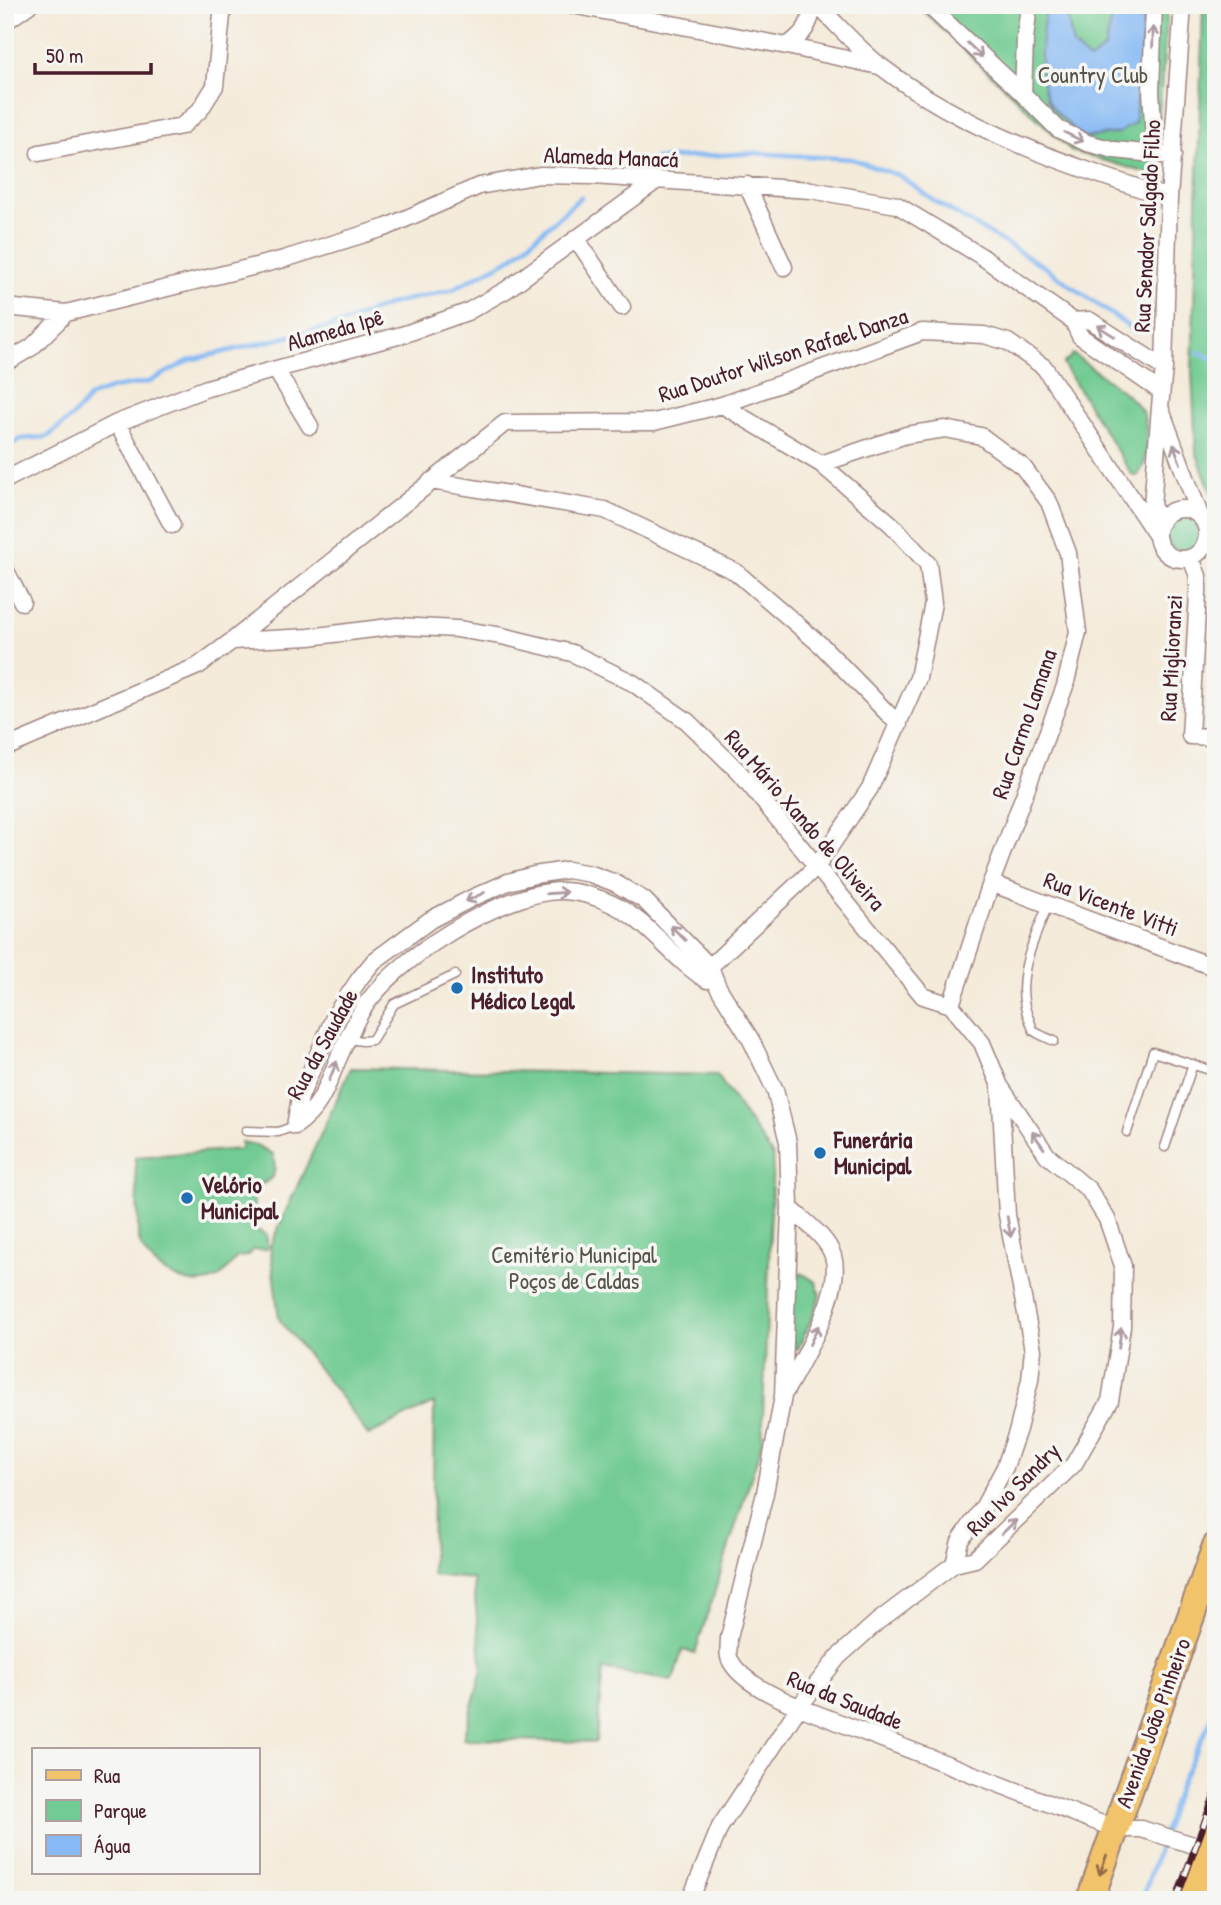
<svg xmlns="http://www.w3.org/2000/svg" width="1221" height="1905" font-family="'Patrick Hand',sans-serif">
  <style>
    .green { fill: #71cb92; stroke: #5e755e; stroke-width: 2 }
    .water { fill: #87baf4; stroke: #686c90; stroke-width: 2 }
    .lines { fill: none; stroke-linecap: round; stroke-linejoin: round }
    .stream { stroke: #87baf4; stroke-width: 4.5 }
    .lane-casing { stroke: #9f8582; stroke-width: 11 }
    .street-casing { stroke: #9f8582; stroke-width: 19 }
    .primary-casing { stroke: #9f8582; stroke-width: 30 }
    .lane { stroke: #fff; stroke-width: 8 }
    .street { stroke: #fff; stroke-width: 16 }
    .primary { stroke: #f1c36a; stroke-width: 26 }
    .rail-casing { stroke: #4a1f2b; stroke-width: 7 }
    .rail { stroke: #f6f6f2; stroke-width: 4.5; stroke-dasharray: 13; stroke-linecap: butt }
    .oneway { stroke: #ae9aa0 }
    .oneway2 { stroke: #956947 }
    .poi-dot { fill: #1f6fb2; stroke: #f6f6f2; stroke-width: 2.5 }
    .labels { text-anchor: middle; stroke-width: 7; stroke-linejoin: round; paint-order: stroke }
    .park-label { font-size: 23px; fill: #56534a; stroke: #f6f6f2 }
    .street-label { font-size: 23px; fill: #4a1f2b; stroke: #f6f6f2 }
    .poi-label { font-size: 23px; font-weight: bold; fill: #4a1f2b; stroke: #f6f6f2; text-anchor: start }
  </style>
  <rect width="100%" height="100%" fill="#f6f6f2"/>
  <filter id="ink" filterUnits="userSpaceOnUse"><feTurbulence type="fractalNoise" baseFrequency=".0143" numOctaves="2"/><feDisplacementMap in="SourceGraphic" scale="14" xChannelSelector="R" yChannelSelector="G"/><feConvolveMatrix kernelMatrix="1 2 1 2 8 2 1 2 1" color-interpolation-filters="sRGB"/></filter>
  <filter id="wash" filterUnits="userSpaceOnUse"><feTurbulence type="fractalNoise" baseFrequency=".00686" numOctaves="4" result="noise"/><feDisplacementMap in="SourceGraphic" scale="28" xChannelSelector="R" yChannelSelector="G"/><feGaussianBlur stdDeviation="1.57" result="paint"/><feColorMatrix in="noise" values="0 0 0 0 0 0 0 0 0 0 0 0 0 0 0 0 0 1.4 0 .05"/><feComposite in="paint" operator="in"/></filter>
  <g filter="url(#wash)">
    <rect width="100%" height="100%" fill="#f4ebda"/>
    <path class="green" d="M 917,5 L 1168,5 L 1154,175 L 1072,151 Z
      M 1203,5 L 1216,5 L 1216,505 L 1196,452 L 1192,372 Z
      M 1073,354 C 1089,367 1137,398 1143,414 C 1146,422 1147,433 1147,441 C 1147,455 1146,465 1137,476 L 1132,475 L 1063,364 Z
      M1165 534a17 17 0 1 1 34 0a17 17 0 1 1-34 0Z
      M 351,1068 L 717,1075 L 773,1156 L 762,1443 L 695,1653 L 682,1650 L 673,1681 L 603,1669 L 596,1742 L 463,1739 L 482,1670 L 473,1579 L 432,1575 L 434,1403 L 368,1435 L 340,1396 L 279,1319 L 270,1246 Z
      M 241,1142 L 256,1145 L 273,1154 C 278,1177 272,1180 253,1188 L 255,1229 L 267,1235 L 267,1249 L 253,1250 L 248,1256 L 237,1257 C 232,1263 226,1272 219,1277 C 193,1294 149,1269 140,1243 C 137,1234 138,1225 138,1216 C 137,1196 136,1176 135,1157 L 241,1149 Z
      M 801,1273 L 816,1282 L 820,1295 L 814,1313 L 798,1349 L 789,1347 L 793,1286 Z"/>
    <path class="water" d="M 1046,5 L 1067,5 L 1068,19 L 1073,46 L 1090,60 L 1105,48 L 1115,5 L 1145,5 L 1135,123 L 1118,133 L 1084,138 C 1072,127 1054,114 1047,98 C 1036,70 1042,34 1046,5 Z"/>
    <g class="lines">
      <path class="stream" d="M 655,159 L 755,153 L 852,159 L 900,176 L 936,202 L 1045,267 L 1136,332
        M 1198,352 L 1216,360
        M 5,448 L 21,439 L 47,437 L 72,417 L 91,396 L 113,388 L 149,382 L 190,360 L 338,325 L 393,303 L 451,290 L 512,258 L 581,197
        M 1142,1900 L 1179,1786 L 1216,1709"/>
    </g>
  </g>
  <g filter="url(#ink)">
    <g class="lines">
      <defs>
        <path id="lane" d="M 1048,905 C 1033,941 1012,984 1030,1021 C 1031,1024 1032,1028 1034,1031 C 1039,1035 1048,1038 1054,1041
          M 348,1039 L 363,1041 L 372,1040 L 394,1004 L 455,975
          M 246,1131 L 278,1132 L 295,1126
          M 1127,1132 L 1153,1052 L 1216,1072
          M 1165,1147 L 1193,1064"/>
        <path id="street" d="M 572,5 L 787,46 L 879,66
          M 817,5 C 838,25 860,51 883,68 C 967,132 1069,165 1169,198
          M 928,5 L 1023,94 L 1058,129 L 1087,143 L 1115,150 L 1173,156
          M 1154,5 L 1151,91 L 1155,154
          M 5,22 L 29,5
          M 787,46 C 805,33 809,26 814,5
          M 1023,94 L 1025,39 L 1029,5
          M 39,153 L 182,126 L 200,110 L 215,86 L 223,5
          M 747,185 L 784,267
          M 576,238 L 622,307
          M 5,307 L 66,313 L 284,259 L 387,227 L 479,186 L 540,175 L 592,176 L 811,190 L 897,205 L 981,256 L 1073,321
          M 5,363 L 32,347 L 66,313
          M 276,370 L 310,426
          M 1160,391 L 1080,336 L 1073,321 L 1089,320 L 1164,368
          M 1160,407 L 1164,368 L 1169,198 L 1183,5
          M 117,423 L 172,525
          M 821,464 L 906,435 L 945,429 L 981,436 L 1023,467 L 1049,502 L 1068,553 L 1078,632 L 1065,686 L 991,883 L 951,1005
          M 5,481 L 7,479 L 117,423 L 207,388 L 405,334 L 467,312 L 506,290 L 656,181
          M 431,481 L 605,510 L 736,572 L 822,646 L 899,725
          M1157 534a25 25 0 1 1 50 0a25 25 0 1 1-50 0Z
          M 1161,522 L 1152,506 L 1160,407 L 1201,518
          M 1191,558 L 1198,576 L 1198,593 L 1190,736 L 1216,737
          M 5,569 L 22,602
          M 232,641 L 309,637 L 397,626 L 457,629 L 502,636 L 572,653 L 633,683 L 687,721 L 740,773 L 923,996 L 951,1005 L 982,1043 L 1000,1086 L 1047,1155 L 1089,1190 L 1107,1219 L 1123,1266 L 1122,1327 L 1110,1401 L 1074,1464 L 975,1559 L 954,1564 L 877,1622 L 838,1657 L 799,1707 L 720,1827 L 690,1900
          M 5,748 L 198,666 L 232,641 L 505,423 L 654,422 L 722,405 L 922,332 L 984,335 L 1008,342 L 1044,367 L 1157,536
          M 991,883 L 1216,968
          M 700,976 L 817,866 L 870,788 L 918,678 L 933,603 L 928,564 L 891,524 L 821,464 L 722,405
          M 295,1126 L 300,1097 L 335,1015 L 360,978 L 374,961 L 430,920 L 472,898 L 508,882 L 534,875 L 567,870 L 591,874 L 615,883 L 644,900 L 710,967 L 718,987 L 751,1040 L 775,1090 L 788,1142 L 790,1208 L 783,1396 L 765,1493 L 729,1638 C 729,1645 727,1655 730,1660 C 741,1682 778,1698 799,1707 L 1115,1829 L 1141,1829 L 1210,1850
          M 295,1126 C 324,1107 328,1080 342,1050 C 348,1038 354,1024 361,1012 C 392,960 500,892 561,891 C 577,891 598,897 612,904 C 650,922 672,959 707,980
          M 785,1392 C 802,1361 844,1291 833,1256 C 827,1237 805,1222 790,1208
          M 954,1564 L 960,1541 L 984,1506 L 1005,1467 L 1018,1429 L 1030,1380 L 1033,1350 L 1007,1215 L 1000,1086"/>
        <path id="primary" d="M 1090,1900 L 1216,1546
          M 1193,1900 L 1216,1834"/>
      </defs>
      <use href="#lane" class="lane-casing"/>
      <use href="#street" class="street-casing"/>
      <use href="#primary" class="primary-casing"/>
      <use href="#lane" class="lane"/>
      <use href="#street" class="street"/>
      <use href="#primary" class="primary"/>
      <defs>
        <path id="rail" d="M 1176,1900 L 1216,1791"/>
      </defs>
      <use href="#rail" class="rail-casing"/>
      <use href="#rail" class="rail"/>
    </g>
    <defs><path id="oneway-shaft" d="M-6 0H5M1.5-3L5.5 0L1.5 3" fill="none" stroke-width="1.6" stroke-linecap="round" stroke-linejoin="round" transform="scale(1.75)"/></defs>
    <g class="oneway">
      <use href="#oneway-shaft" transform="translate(1153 37) rotate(-88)"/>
      <use href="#oneway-shaft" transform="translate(975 50) rotate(43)"/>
      <use href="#oneway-shaft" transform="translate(1074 137) rotate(25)"/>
      <use href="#oneway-shaft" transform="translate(1106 331) rotate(-148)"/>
      <use href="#oneway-shaft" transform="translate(1177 454) rotate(-110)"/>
      <use href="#oneway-shaft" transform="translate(557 893) rotate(-4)"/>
      <use href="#oneway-shaft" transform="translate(475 897) rotate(155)"/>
      <use href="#oneway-shaft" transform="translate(678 933) rotate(-135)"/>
      <use href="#oneway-shaft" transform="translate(333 1071) rotate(-68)"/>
      <use href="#oneway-shaft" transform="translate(1038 1140) rotate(-125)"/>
      <use href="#oneway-shaft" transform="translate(1009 1227) rotate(80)"/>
      <use href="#oneway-shaft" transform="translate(814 1335) rotate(-65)"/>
      <use href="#oneway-shaft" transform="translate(1120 1338) rotate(-82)"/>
      <use href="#oneway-shaft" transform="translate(1009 1527) rotate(-44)"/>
    </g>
    <use class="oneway2" href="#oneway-shaft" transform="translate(1103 1865) rotate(110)"/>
  </g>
  <g class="poi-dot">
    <circle cx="457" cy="988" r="7"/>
    <circle cx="820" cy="1153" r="7"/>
    <circle cx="187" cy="1198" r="7"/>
  </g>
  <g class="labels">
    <g class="park-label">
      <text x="1093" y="83">Country Club</text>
      <text x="574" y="1263">Cemitério Municipal<tspan x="574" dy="26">Poços de Caldas</tspan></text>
    </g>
    <g class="street-label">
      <text transform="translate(611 157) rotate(2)" y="8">Alameda Manacá</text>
      <text transform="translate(1147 226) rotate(-87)" y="8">Rua Senador Salgado Filho</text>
      <text transform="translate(335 330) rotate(-16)" y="8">Alameda Ipê</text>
      <text transform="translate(783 355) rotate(-18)" y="8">Rua Doutor Wilson Rafael Danza</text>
      <text transform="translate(1171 658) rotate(-87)" y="8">Rua Miglioranzi</text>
      <text transform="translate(1024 724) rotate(-71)" y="8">Rua Carmo Lamana</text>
      <text transform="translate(805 820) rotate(49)" y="8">Rua Mário Xando de Oliveira</text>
      <text transform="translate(1111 904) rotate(21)" y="8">Rua Vicente Vitti</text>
      <text transform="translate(322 1044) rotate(-61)" y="8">Rua da Saudade</text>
      <text transform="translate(1013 1489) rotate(-45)" y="8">Rua Ivo Sandry</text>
      <text transform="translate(845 1700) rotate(22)" y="8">Rua da Saudade</text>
      <text transform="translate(1153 1723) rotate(-70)" y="8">Avenida João Pinheiro</text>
    </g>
    <g class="poi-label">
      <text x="471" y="983">Instituto<tspan x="471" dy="26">Médico Legal</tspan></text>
      <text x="834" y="1148">Funerária<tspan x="834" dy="26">Municipal</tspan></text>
      <text x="201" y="1193">Velório<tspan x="201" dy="26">Municipal</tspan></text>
    </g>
  </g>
  <rect width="1221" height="1905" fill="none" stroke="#f6f6f2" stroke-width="28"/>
  <rect x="32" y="1748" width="228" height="126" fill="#f6f6f2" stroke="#b1a0a2" stroke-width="2"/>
  <rect x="46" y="1770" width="35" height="10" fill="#f1c36a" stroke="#b1a0a2" stroke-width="2"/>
  <text x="94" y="1783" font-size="21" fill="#4a1f2b">Rua</text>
  <rect x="46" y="1800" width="35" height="21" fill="#71cb92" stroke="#b1a0a2" stroke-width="2"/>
  <text x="94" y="1818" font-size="21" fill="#4a1f2b">Parque</text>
  <rect x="46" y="1835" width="35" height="21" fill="#87baf4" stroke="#b1a0a2" stroke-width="2"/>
  <text x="94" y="1853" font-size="21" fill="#4a1f2b">Água</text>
  <path d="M35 63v10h116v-10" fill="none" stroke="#4a1f2b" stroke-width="3.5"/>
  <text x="46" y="63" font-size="21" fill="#4a1f2b" stroke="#f6f6f2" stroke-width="5" paint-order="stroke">50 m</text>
</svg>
